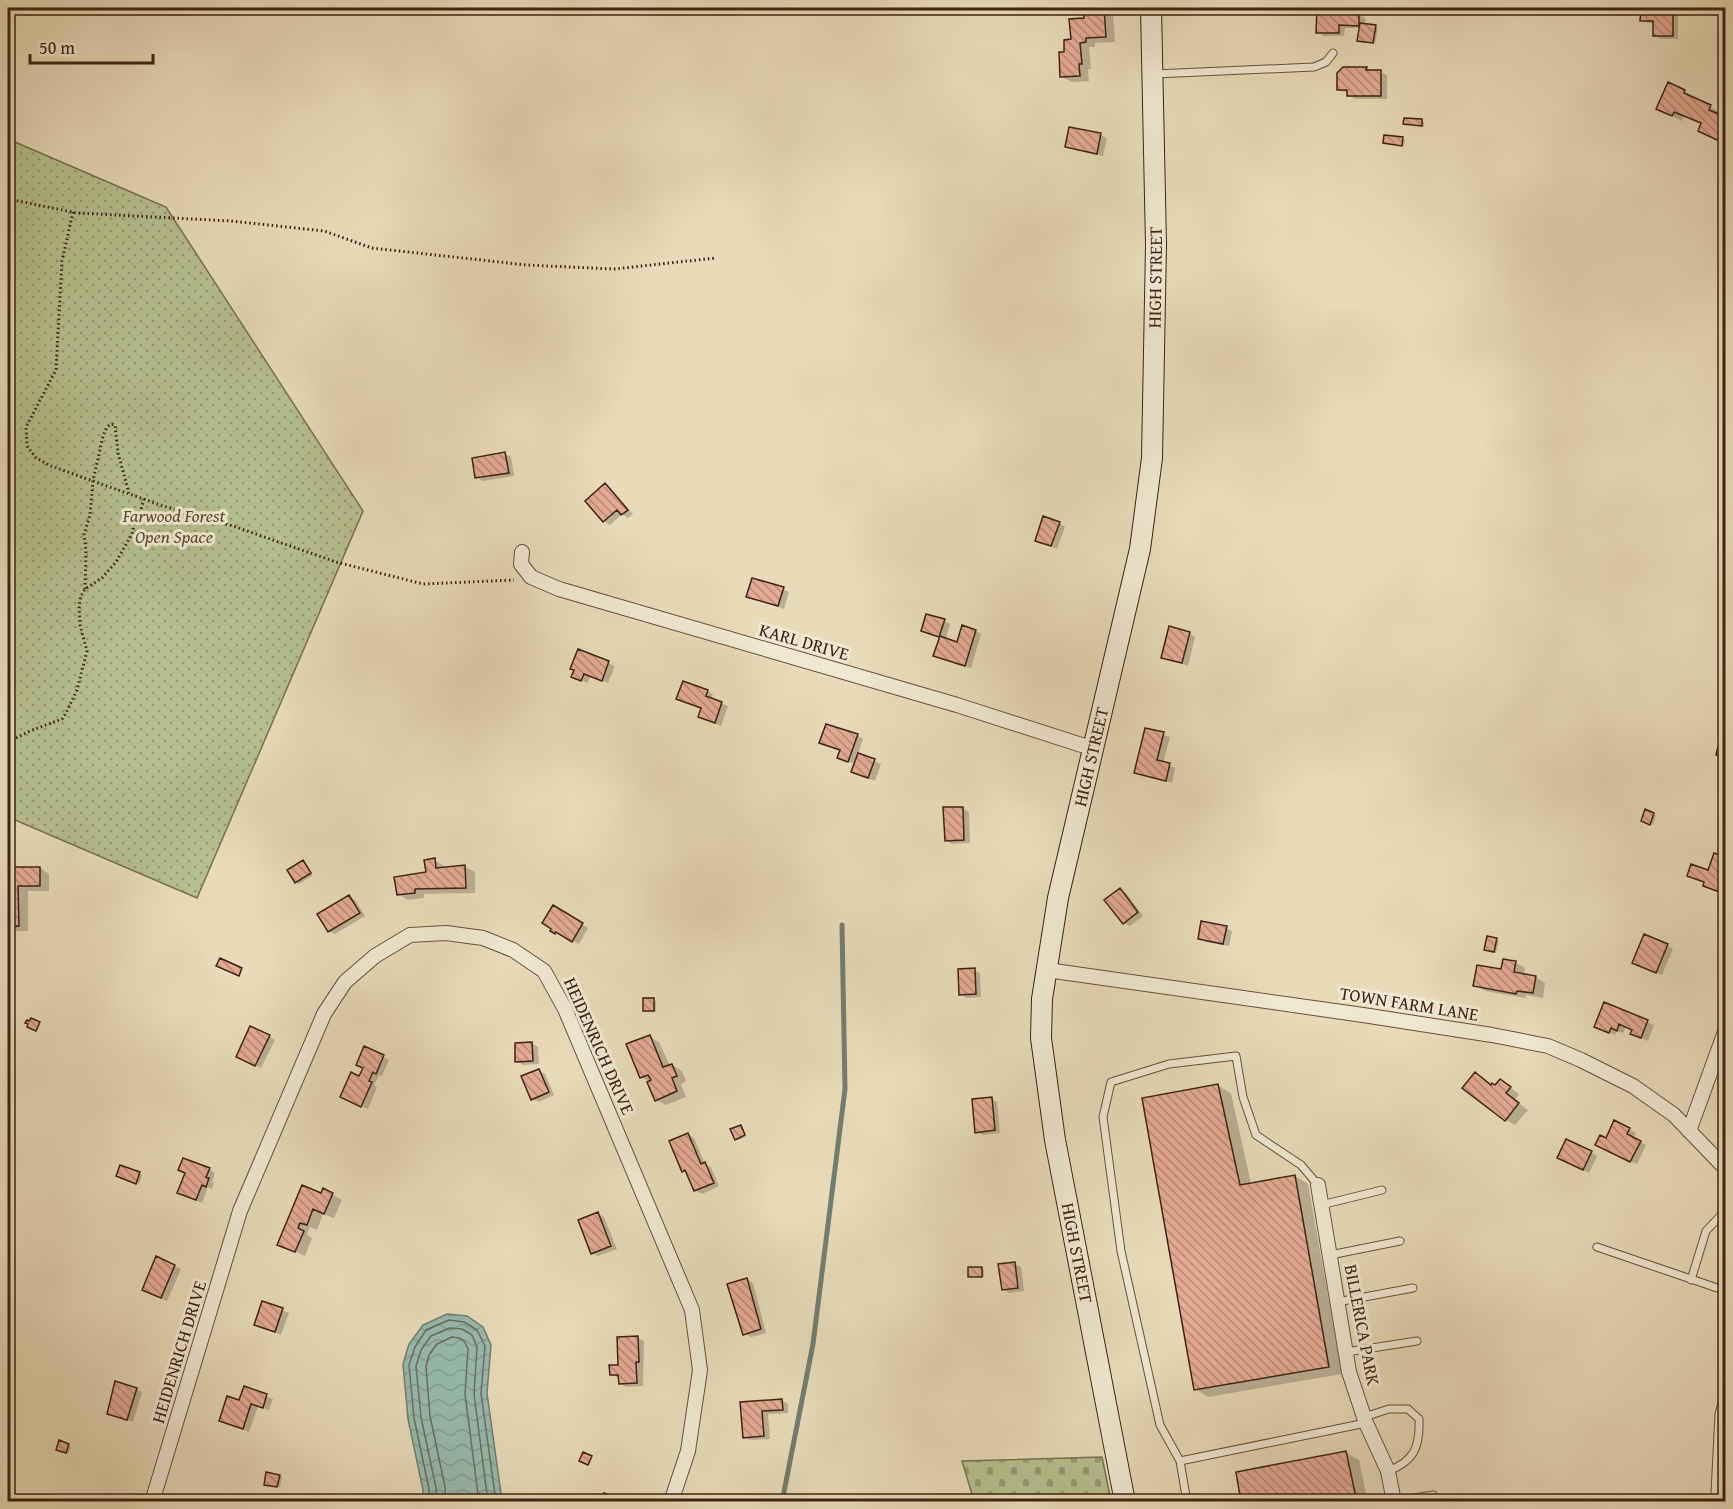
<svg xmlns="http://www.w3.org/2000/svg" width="1733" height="1509" font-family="'Gentium Book Plus',serif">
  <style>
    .cemetery { fill: url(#cemetery-stones); stroke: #797251; stroke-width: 1.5 }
    .park { fill: url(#park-dots); stroke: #797251; stroke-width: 1.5 }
    .water { fill: url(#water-waves); stroke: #737e71; stroke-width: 1.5 }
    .shadow { fill: #0003 }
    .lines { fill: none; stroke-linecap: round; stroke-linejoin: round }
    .shore { stroke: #6a6f61; stroke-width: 1.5 }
    .stream { stroke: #737e71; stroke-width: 5 }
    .building { fill: url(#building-back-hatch); stroke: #3c2313; stroke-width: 1.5 }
    .lane-casing { stroke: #67513c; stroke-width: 9 }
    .street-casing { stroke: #67513c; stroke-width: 16 }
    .secondary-casing { stroke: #3c2313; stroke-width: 22 }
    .path { stroke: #3c2313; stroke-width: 3; stroke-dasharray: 1.5 3; stroke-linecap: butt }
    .lane { stroke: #f0e8d2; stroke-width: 7 }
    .street { stroke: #f0e8d2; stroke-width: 14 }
    .secondary { stroke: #f0e8d2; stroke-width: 20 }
    .labels { text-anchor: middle; stroke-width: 6; stroke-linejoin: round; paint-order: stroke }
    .street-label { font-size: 18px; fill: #3c2313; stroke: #f0e8d2 }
    .park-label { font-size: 18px; font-style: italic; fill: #5a4a32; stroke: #f0e8d2 }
  </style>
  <defs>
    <pattern id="cemetery-stones" width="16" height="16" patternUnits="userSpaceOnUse" patternTransform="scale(1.5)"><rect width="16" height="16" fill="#b6c08f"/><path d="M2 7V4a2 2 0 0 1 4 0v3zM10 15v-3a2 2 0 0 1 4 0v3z" fill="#959c74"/></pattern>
    <pattern id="park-dots" width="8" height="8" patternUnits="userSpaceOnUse" patternTransform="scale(1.5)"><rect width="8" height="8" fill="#b6c08f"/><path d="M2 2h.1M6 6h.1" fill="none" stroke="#959c74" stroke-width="1.8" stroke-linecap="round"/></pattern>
    <pattern id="water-waves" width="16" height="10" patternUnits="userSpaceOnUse" patternTransform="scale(1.5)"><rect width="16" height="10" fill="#97bbaf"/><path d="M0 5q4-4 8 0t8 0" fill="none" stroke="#83a096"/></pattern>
    <pattern id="building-back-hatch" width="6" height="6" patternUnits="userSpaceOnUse" patternTransform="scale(1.5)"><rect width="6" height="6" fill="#e4aa94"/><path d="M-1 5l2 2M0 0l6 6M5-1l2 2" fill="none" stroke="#ba8a78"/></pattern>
  </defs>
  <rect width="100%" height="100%" fill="#e8dbb9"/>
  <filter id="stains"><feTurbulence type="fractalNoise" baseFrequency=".00333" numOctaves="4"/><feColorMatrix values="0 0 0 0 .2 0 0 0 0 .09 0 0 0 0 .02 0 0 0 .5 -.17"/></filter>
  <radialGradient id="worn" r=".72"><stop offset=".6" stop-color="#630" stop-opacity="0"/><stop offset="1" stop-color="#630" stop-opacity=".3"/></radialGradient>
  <path class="cemetery" d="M 1102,1457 L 1111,1501 L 974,1501 L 962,1461 Z"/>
  <path class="park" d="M 8,139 L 166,207 L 363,511 L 197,898 L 8,817 Z"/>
  <path class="water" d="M 447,1314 L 467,1316 L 483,1327 L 491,1345 L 487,1393 L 502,1501 L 423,1501 L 423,1490 L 408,1419 L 403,1364 L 409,1344 L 423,1325 Z"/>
  <path class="shadow" d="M 1081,8 L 1107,8 L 1113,11 L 1115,42 L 1095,43 L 1095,47 L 1089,47 L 1091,69 L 1088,69 L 1089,81 L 1072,82 L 1062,77 L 1066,53 L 1086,19 L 1085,10 Z
    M 1318,8 L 1344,8 L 1344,15 L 1359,15 L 1365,18 L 1365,25 L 1378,28 L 1375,44 L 1359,40 L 1361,28 L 1345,28 L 1344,36 L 1324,36 L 1318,32 Z
    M 1672,11 L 1678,14 L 1678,39 L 1660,39 L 1654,35 L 1654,23 L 1648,23 L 1642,20 Z
    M 1366,69 L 1371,72 L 1380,72 L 1387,75 L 1387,99 L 1355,99 L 1348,95 L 1348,93 L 1339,90 Z
    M 1684,91 L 1694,97 L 1693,99 L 1720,112 L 1718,116 L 1726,119 L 1726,143 L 1709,136 L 1703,124 L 1684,116 L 1682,121 L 1658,109 Z
    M 1422,121 L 1424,122 L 1424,127 L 1405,124 Z
    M 1070,128 L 1101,135 L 1107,138 L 1103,156 L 1073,149 L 1066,146 Z
    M 1402,139 L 1405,140 L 1404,146 L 1385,143 Z
    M 505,454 L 511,457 L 514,476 L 483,481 L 476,477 Z
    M 605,485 L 611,489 L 633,514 L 628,518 L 622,514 L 610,525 L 604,521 Z
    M 1059,523 L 1065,527 L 1057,549 L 1036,540 Z
    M 783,589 L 789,592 L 784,609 L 748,596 Z
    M 944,621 L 950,624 L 946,638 L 958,644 L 975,631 L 981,634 L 971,668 L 941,658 L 941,638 L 922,631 Z
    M 1189,633 L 1195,637 L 1188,666 L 1163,657 Z
    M 579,651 L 615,666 L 608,683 L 590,676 L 588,683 L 579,680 Z
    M 707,691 L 713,694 L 711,699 L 728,706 L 721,726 L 700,717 L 703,709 L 678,699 Z
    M 1146,730 L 1170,737 L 1163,763 L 1175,768 L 1172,783 L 1142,776 L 1136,772 Z
    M 857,735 L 863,739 L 858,754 L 881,764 L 875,781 L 859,775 L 855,764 L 839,758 L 841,751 L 821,743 Z
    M 963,808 L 969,812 L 970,843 L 952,844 L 946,840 Z
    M 1654,814 L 1656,815 L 1653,825 L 1645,822 Z
    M 1726,858 L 1726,894 L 1710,889 L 1704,885 L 1705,883 L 1688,875 L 1709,872 Z
    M 434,860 L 444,866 L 445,869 L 465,867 L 475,872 L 475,893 L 424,894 L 424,898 L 408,900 L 398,894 L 428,873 Z
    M 303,862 L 313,875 L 299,884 L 296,882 Z
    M 40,868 L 49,874 L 49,891 L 28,891 L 28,931 L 10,931 L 8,930 L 8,888 Z
    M 1120,890 L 1126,893 L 1143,916 L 1130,926 L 1124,923 Z
    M 349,897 L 355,900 L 365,916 L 335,934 L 329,931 Z
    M 554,907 L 588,928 L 579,944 L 552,930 Z
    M 1226,928 L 1232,931 L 1229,946 L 1206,942 L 1200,938 Z
    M 1497,940 L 1499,941 L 1496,953 L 1486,950 Z
    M 1667,946 L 1673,949 L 1662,975 L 1640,966 Z
    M 1515,962 L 1525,968 L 1524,975 L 1535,977 L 1545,983 L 1543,998 L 1526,995 L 1526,998 L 1485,991 L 1475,985 Z
    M 974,970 L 980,973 L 981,997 L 967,998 L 960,994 Z
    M 653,999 L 656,1001 L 656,1012 L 644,1010 Z
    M 1605,1004 L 1654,1025 L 1648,1041 L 1638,1037 L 1633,1030 L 1626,1027 L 1623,1033 L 1617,1031 L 1615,1035 L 1602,1030 Z
    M 269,1036 L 275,1040 L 261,1068 L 244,1060 Z
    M 650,1037 L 659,1042 L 670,1066 L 672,1065 L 682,1071 L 686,1081 L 681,1084 L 686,1097 L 666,1105 L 656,1100 L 648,1081 L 641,1077 Z
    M 532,1043 L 538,1047 L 539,1064 L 523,1065 L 517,1061 Z
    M 365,1048 L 389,1060 L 382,1076 L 379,1075 L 374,1085 L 377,1087 L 368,1109 L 347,1100 L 364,1068 Z
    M 538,1070 L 545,1074 L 554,1095 L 539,1102 L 533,1099 Z
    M 1475,1074 L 1492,1086 L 1510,1087 L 1519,1094 L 1515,1100 L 1528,1110 L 1515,1125 L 1506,1120 Z
    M 1217,1085 L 1231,1093 L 1251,1184 L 1295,1176 L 1308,1184 L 1342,1374 L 1208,1397 L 1195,1389 Z
    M 991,1099 L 997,1102 L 1000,1133 L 983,1135 L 977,1132 Z
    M 1615,1122 L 1636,1133 L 1633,1138 L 1646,1145 L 1637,1164 L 1603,1148 Z
    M 740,1127 L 746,1137 L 738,1140 L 736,1139 Z
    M 688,1134 L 694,1138 L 705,1164 L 711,1167 L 719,1186 L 702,1194 L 695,1190 L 688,1173 L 683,1171 Z
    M 1591,1152 L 1597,1156 L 1589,1173 L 1565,1161 Z
    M 209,1169 L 215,1173 L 212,1182 L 214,1183 L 212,1189 L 208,1187 L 202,1203 L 179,1193 Z
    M 139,1173 L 142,1175 L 139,1184 L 120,1177 Z
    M 324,1190 L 342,1200 L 334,1218 L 323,1214 L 317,1230 L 310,1227 L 307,1235 L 312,1238 L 305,1256 L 279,1244 Z
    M 598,1214 L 604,1217 L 617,1249 L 598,1256 L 592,1253 Z
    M 157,1258 L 181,1269 L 167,1301 L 144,1290 Z
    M 1015,1264 L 1021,1267 L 1024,1291 L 1009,1293 L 1003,1289 Z
    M 982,1268 L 984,1270 L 984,1277 L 970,1276 Z
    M 747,1279 L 753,1283 L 766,1333 L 751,1337 L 745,1334 Z
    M 263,1303 L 289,1313 L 281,1335 L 256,1324 Z
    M 619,1338 L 638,1338 L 644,1341 L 643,1386 L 626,1387 L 620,1383 L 620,1378 L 611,1375 L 619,1366 Z
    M 245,1388 L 273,1399 L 269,1410 L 258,1406 L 249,1432 L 221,1420 L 240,1402 Z
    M 136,1389 L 142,1392 L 133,1422 L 109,1414 Z
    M 782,1400 L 788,1404 L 788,1413 L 768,1414 L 770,1439 L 750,1440 L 744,1437 L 742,1404 Z
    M 60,1442 L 71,1447 L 68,1454 L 58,1449 Z
    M 1345,1452 L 1359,1460 L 1368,1502 L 1242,1502 Z
    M 279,1476 L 282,1477 L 280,1487 L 268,1485 Z"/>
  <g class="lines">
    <path class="shore" d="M 429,1502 L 429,1489 L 414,1418 L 409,1365 L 415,1347 L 426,1330 L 449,1320 L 464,1322 L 477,1330 L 485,1346 L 481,1393 L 496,1502
      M 437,1502 L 436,1488 L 421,1417 L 416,1366 L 421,1350 L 431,1336 L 450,1328 L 462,1329 L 472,1335 L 477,1347 L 474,1394 L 488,1502
      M 446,1502 L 445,1487 L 430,1416 L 426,1367 L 429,1355 L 437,1344 L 452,1337 L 459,1338 L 464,1341 L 468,1349 L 465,1394 L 479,1502"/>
    <path class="stream" d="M 782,1502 L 813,1344 L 845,1089 L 842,925"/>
  </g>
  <path class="building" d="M 1084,8 L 1104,8 L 1106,37 L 1086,38 L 1086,42 L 1080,43 L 1082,64 L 1079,64 L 1080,76 L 1060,77 L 1059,52 L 1064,52 L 1064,40 L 1071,39 L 1069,19 L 1084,18 Z
    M 1317,8 L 1338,8 L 1338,13 L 1359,13 L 1359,26 L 1339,25 L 1339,33 L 1316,33 Z
    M 1641,9 L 1673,9 L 1673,36 L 1653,36 L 1653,21 L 1640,21 Z
    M 1360,23 L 1376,25 L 1373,43 L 1357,41 Z
    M 1343,67 L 1367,67 L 1366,70 L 1381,70 L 1381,96 L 1347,96 L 1347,90 L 1337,90 L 1337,73 Z
    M 1668,82 L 1685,90 L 1684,93 L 1711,105 L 1709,110 L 1726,117 L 1717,140 L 1698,131 L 1701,123 L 1674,112 L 1672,116 L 1656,109 Z
    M 1404,118 L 1422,119 L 1422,126 L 1403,124 Z
    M 1069,127 L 1101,133 L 1097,154 L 1065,147 Z
    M 1384,135 L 1403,137 L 1402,146 L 1383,143 Z
    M 505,452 L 509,473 L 475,478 L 472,458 Z
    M 605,483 L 628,510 L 621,515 L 617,510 L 603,522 L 585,501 Z
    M 1043,516 L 1060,522 L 1051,546 L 1035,541 Z
    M 752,578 L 784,587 L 778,606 L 746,597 Z
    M 926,614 L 945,619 L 939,637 L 921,631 Z
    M 962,625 L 976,630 L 965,666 L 933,656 L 940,636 L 957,642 Z
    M 1169,626 L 1190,632 L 1182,663 L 1161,658 Z
    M 578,649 L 609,661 L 602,681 L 584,674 L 581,681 L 571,677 L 574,670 L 570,669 Z
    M 683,681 L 708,690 L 706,696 L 722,702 L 715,723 L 698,717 L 701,708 L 676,699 Z
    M 826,724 L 858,734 L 848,762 L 837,758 L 840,750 L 819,743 Z
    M 1145,728 L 1164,732 L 1157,760 L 1170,763 L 1166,781 L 1134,773 Z
    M 1721,735 L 1726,737 L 1726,757 L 1716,755 Z
    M 858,753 L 875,759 L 868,778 L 851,772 Z
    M 943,807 L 963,807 L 964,840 L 945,841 Z
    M 1645,809 L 1654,813 L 1650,825 L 1641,821 Z
    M 1714,853 L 1726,857 L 1726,882 L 1722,893 L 1703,886 L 1704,882 L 1687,876 L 1691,864 L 1708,870 Z
    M 435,858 L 436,868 L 465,865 L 466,888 L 415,889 L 415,893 L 397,895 L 394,877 L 426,872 L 424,860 Z
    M 303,860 L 311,873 L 295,883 L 287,870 Z
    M 9,867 L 40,867 L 40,886 L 18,886 L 19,926 L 8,927 Z
    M 1120,888 L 1138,912 L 1123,924 L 1104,900 Z
    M 349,895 L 360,913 L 328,932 L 317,914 Z
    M 553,905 L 583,923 L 572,942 L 556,932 L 555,934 L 550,931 L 551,929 L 542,923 Z
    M 1201,921 L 1227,926 L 1223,944 L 1198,939 Z
    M 1644,934 L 1668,944 L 1656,973 L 1632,963 Z
    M 1487,936 L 1497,938 L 1494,952 L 1484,950 Z
    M 220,958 L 242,968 L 239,976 L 216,966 Z
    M 1503,959 L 1516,961 L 1514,972 L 1536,976 L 1533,993 L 1517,991 L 1516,994 L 1473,986 L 1477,965 L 1501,969 Z
    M 975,968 L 976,994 L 959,995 L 958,969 Z
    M 643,998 L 654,998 L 654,1011 L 643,1011 Z
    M 1604,1002 L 1648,1020 L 1641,1038 L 1630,1034 L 1632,1030 L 1619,1024 L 1617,1031 L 1611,1028 L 1609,1033 L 1594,1027 Z
    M 31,1018 L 40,1022 L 36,1031 L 27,1027 L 28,1024 L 25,1023 L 27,1020 L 29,1021 Z
    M 250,1026 L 270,1035 L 255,1066 L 236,1057 Z
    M 650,1035 L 663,1067 L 672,1064 L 677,1076 L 672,1078 L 677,1091 L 655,1101 L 647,1082 L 651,1080 L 648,1075 L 640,1078 L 626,1044 Z
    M 532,1042 L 533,1061 L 515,1062 L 515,1043 Z
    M 364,1046 L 384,1055 L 376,1074 L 373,1072 L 369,1081 L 372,1082 L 361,1107 L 340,1097 L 351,1072 L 359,1076 L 363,1068 L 356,1065 Z
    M 539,1069 L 549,1092 L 531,1100 L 521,1076 Z
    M 1475,1072 L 1491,1085 L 1492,1083 L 1495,1085 L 1500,1079 L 1511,1087 L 1506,1093 L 1519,1103 L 1505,1121 L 1462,1088 Z
    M 1218,1084 L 1240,1185 L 1295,1175 L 1329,1367 L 1194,1390 L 1142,1098 Z
    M 992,1097 L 995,1130 L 975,1133 L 972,1099 Z
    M 1614,1120 L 1630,1128 L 1627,1134 L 1641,1141 L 1630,1162 L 1595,1145 L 1600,1135 L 1606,1138 Z
    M 741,1125 L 745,1135 L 735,1140 L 730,1129 Z
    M 688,1133 L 701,1164 L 705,1162 L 714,1183 L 694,1191 L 685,1170 L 682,1172 L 669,1141 Z
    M 1566,1139 L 1592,1151 L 1583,1170 L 1557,1158 Z
    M 183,1158 L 210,1168 L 206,1177 L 209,1178 L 206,1187 L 202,1185 L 196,1200 L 177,1193 L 185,1173 L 178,1170 Z
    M 120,1165 L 140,1172 L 136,1184 L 116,1176 Z
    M 302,1185 L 321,1193 L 323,1188 L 333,1193 L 324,1214 L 313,1209 L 307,1225 L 300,1223 L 298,1228 L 304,1231 L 295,1252 L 277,1245 Z
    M 598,1212 L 611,1246 L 591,1254 L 578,1220 Z
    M 156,1256 L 175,1265 L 161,1298 L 142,1290 Z
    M 1015,1262 L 1018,1288 L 1002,1290 L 998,1264 Z
    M 968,1267 L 982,1267 L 982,1277 L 968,1277 Z
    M 747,1278 L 761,1329 L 743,1335 L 727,1284 Z
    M 262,1301 L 283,1308 L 275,1332 L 254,1325 Z
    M 638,1336 L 639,1362 L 636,1362 L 637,1383 L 619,1384 L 618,1375 L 610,1375 L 609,1365 L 618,1365 L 617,1337 Z
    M 115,1381 L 137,1388 L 127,1420 L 107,1414 Z
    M 244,1386 L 267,1394 L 263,1408 L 251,1404 L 243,1429 L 219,1421 L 227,1396 L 239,1400 Z
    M 782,1399 L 783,1410 L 762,1411 L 764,1436 L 743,1438 L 740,1402 Z
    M 59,1440 L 69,1444 L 66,1453 L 56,1450 Z
    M 1346,1451 L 1357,1502 L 1241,1502 L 1236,1472 Z
    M 583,1452 L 592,1456 L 588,1465 L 579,1461 Z
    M 266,1472 L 280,1475 L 277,1487 L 264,1485 Z
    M 604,1493 L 625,1502 L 600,1502 Z"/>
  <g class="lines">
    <defs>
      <path id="lane" d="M 1155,74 L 1314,67 L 1326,62 L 1333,53
        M 1318,1185 L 1301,1165 L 1256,1135 L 1243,1097 L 1236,1056 L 1169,1064 L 1111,1082 L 1103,1117 L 1121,1251 L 1160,1425 L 1180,1461 L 1366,1423
        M 1321,1205 L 1382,1190
        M 1597,1247 L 1726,1291
        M 1330,1255 L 1400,1241
        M 1691,1280 L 1706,1231 L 1726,1210
        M 1337,1302 L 1413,1288
        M 1346,1352 L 1417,1341
        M 1364,1417 L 1389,1409 L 1408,1409 L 1419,1419 C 1420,1446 1415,1461 1388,1471
        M 1180,1461 L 1187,1502
        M 1394,1501 L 1433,1495
        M 1718,1502 L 1715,1493 L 1719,1414 L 1726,1389"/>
      <path id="street" d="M 522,552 L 521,564 L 531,577 L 559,589 L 957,705 L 1094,749
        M 1047,970 L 1363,1015 L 1492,1035 L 1548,1046 L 1581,1060 L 1633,1086 L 1674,1115 L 1726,1169
        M 1689,1131 L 1726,1029
        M 1318,1185 L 1349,1372 L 1366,1423 L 1388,1471 L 1394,1502
        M 152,1502 L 240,1211 L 324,1014 L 345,982 L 375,956 L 410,935 L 446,933 L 483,938 L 513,950 L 544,971 L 565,1009 L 692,1310 L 700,1370 L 688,1451 L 671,1502"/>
      <g id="secondary">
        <path id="s1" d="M 1125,1502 L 1055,1140 L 1041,1038 L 1042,999 L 1058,898 L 1140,549 L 1152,458 L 1156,245 L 1151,8"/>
      </g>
    </defs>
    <use href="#lane" class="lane-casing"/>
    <use href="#street" class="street-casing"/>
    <use href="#secondary" class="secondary-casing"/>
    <path class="path" d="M 8,199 L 77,213 L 231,221 L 324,231 L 372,248 L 526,265 L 614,269 L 716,258
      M 73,212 L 62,261 L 56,370 L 26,427 L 27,446 L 36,458 L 51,466 L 163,506 L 233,526 L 336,562 L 423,584 L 514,580
      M 85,589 L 86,551 L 84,534 L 90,515 L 93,481 L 103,436 L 107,427 L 111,424 L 115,425 L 118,453 L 129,493
      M 8,742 L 30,731 L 62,719 L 66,713 L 77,690 L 87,651 L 80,625 L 79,606 L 81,596 L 85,589 L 102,578 L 116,562 L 132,534 L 135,520 L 140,513 L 144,499"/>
    <use href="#lane" class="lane"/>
    <use href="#street" class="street"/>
    <use href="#secondary" class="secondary"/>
  </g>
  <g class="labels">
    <g class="street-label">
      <text dy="6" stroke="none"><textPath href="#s1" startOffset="1244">HIGH STREET</textPath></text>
      <text transform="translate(804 642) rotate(16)" y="6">KARL DRIVE</text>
      <text dy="6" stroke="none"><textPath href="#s1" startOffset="758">HIGH STREET</textPath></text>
      <text transform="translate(1409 1004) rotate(9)" y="6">TOWN FARM LANE</text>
      <text transform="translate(599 1046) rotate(66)" y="6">HEIDENRICH DRIVE</text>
      <text transform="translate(1077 1253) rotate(79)" y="6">HIGH STREET</text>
      <text transform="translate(1362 1325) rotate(79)" y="6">BILLERICA PARK</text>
      <text transform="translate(179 1352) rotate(-73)" y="6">HEIDENRICH DRIVE</text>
    </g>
    <g class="park-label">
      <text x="174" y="522">Farwood Forest<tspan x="174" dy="21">Open Space</tspan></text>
    </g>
  </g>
  <rect width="1733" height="1509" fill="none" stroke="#e8dbb9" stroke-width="30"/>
  <rect x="9" y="9" width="1715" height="1491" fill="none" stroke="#3c2313" stroke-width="3"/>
  <rect x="15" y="15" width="1703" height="1479" fill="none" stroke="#3c2313" stroke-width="1.5"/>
  <path d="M30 54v9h123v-9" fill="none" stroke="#3c2313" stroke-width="3"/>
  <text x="39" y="54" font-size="18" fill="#3c2313" stroke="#f0e8d2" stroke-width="4.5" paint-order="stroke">50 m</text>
  <rect width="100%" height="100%" filter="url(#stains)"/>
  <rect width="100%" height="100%" fill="url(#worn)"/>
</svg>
